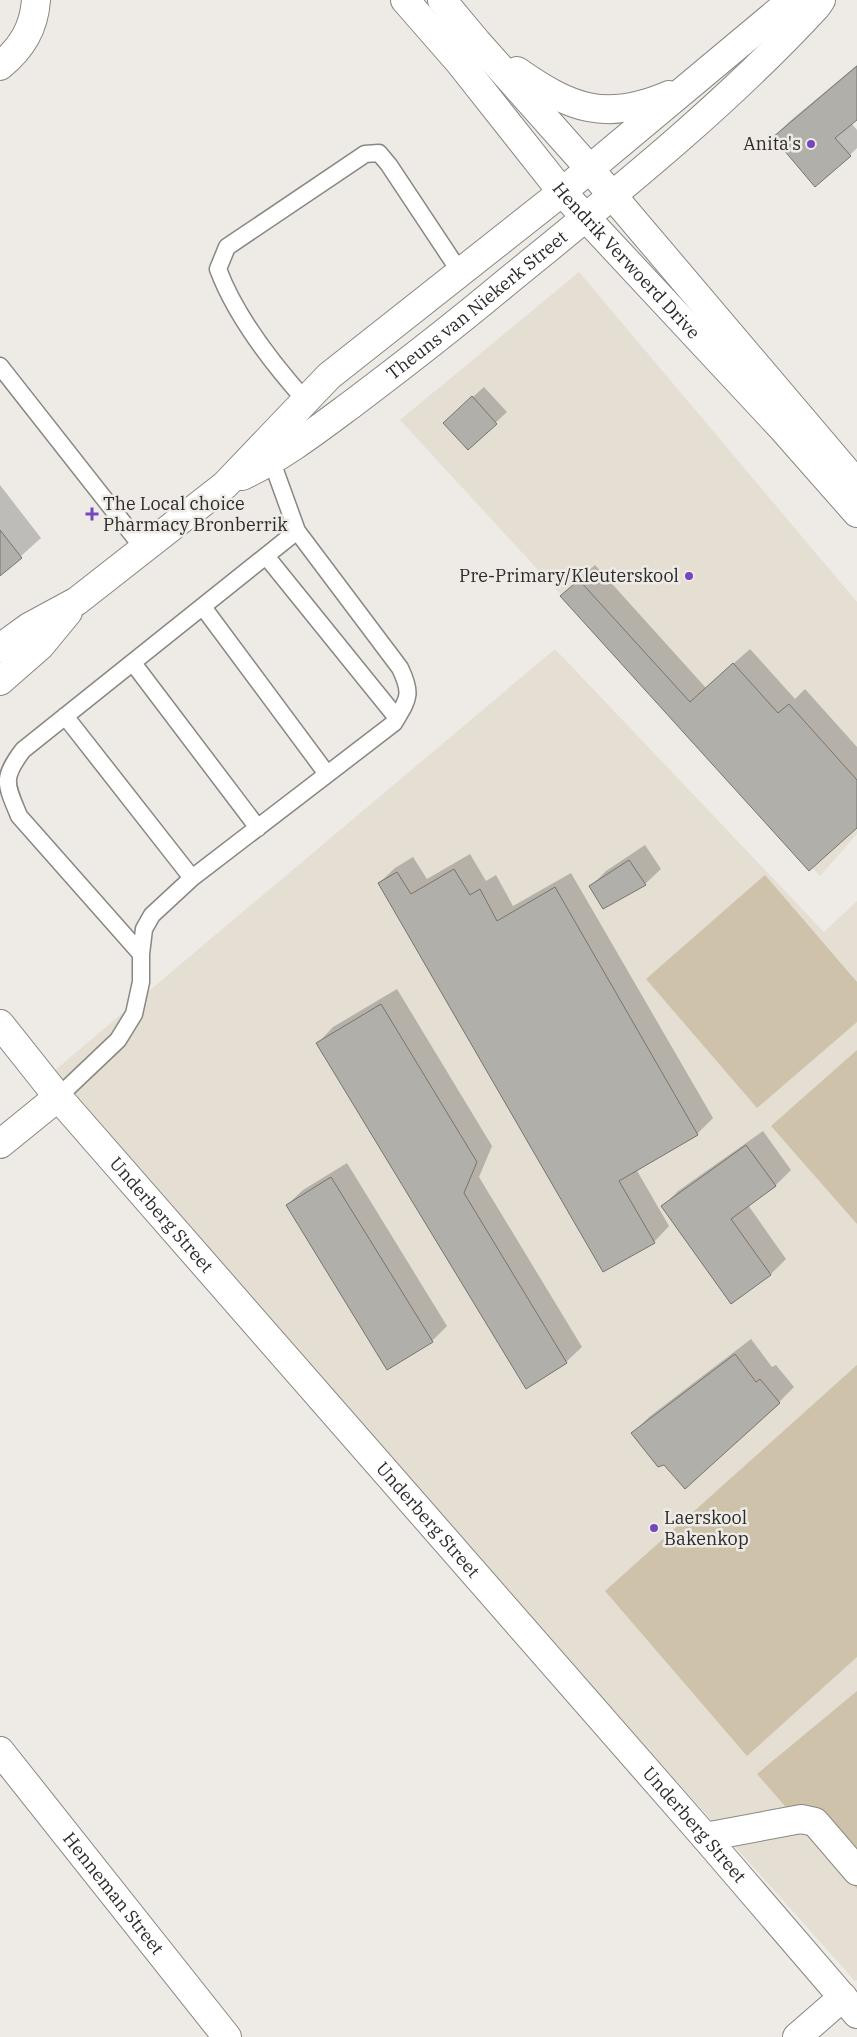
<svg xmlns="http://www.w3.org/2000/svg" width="857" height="2037" font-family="'IBM Plex Serif',serif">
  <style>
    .built { fill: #e4ded3 }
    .green { fill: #cec3aa }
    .shadow { fill: #0003 }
    .building { fill: #b1afaa; stroke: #76746f }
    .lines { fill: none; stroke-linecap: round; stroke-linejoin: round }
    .lane-casing { stroke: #898782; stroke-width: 19 }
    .street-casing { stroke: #898782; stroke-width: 30 }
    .secondary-casing { stroke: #898782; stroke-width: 30 }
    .lane { stroke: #fff; stroke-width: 16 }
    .street { stroke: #fff; stroke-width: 28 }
    .secondary { stroke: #fff; stroke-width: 28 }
    .poi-dot { fill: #7546be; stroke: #eeebe6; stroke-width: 2 }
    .labels { text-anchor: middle; stroke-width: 5; stroke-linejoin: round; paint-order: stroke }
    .poi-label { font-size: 18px; fill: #2c2b29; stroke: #eeebe6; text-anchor: end }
    .street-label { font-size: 18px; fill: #2c2b29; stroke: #eeebe6 }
  </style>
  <rect width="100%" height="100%" fill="#eeebe6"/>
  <path class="built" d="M 579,272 L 857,602 L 857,834 L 820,876 L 400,420 Z
    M 555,649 L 824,932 L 857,901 L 857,1980 L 855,1981 L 48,1076 Z"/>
  <path class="green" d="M 765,875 L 857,982 L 857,1022 L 757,1108 L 646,979 Z
    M 857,1050 L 857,1224 L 771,1126 Z
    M 857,1365 L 857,1657 L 747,1756 L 605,1591 Z
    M 857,1691 L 857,1889 L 757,1774 Z"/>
  <path class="shadow" d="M 857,65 L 857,118 L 851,123 L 857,130 L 857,148 L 850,155 L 774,137 L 790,121 Z
    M 484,387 L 507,412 L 468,448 L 455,413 Z
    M 0,485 L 41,538 L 0,575 Z
    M 595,565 L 706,688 L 750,649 L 795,699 L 805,689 L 857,747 L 857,826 L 809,870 L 562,596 Z
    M 645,845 L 661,869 L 645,884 L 591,886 L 606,871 Z
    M 470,854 L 486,881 L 496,875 L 513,906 L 571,873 L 713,1118 L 697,1134 L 636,1169 L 669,1226 L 654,1242 L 379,883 L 395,868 L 413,857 L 427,879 Z
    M 397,989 L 492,1146 L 479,1177 L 582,1347 L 566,1362 L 318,1043 L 333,1027 Z
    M 763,1131 L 791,1170 L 775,1186 L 748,1205 L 786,1259 L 771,1274 L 731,1302 L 663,1206 L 678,1191 Z
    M 347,1163 L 447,1326 L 432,1341 L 287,1205 L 303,1190 Z
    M 751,1339 L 772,1367 L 776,1365 L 794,1387 L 779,1402 L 665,1463 L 633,1433 L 649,1417 Z"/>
  <path class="building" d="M 857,66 L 857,120 L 835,138 L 851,156 L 815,187 L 773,137 Z
    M 472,396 L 497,424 L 468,450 L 443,423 Z
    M 0,530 L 22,558 L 0,576 Z
    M 579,580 L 690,702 L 733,663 L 778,713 L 789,704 L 857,780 L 857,828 L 809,871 L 560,596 Z
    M 629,860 L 646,885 L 603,909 L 589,886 Z
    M 454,869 L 470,895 L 480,889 L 497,921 L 555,887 L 698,1135 L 619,1181 L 655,1243 L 603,1272 L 378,883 L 397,872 L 411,894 Z
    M 381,1004 L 477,1162 L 464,1193 L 567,1363 L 526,1389 L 316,1043 Z
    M 746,1145 L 776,1186 L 731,1219 L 771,1275 L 731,1304 L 661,1206 Z
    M 331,1177 L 433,1342 L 387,1370 L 286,1205 Z
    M 735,1354 L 756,1382 L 760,1379 L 780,1403 L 685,1489 L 664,1465 L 658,1467 L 631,1433 Z"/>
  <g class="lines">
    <defs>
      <path id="lane" d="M 0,366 L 143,548
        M 305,400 C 272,363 235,315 218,269 L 227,247 L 365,154 L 379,153 L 389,165 L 460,272
        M 266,556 L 397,718
        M 203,607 L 327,774
        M 133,663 L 258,828
        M 65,716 L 192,878
        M 141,954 L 19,816 C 6,784 1,779 23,750 L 297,531
        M 58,1097 L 118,1040 L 134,1014 L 141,982 L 141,954 L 144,929 L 152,915 L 192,878 L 394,723 C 408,699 413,695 400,668 L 297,531 L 272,462"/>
      <g id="street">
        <path d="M 0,66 C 22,48 34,28 36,0"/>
        <path id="s1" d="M 0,1024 L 58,1097 L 705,1837 L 857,2014"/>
        <path d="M 0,1144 L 58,1097"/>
        <path id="s2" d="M 0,1751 L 227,2037"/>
        <path d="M 705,1837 L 801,1819 L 815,1822 L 857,1871"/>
        <path d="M 797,2037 L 843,1997"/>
      </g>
      <g id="secondary">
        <path id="s3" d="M 405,0 L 460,63 L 562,192 L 783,429 L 857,513"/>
        <path d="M 442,0 L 477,42 L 589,168 L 857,484"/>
        <path d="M 517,71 C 571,109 606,122 669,95"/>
        <path id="s4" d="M 242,476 C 282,457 317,430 352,404 C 401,367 450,329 497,290 C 607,200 720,111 816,7 L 821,0"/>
        <path d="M 0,648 L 29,627 L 77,601 L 225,485 L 329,376 L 562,192 L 792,0"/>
        <path d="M 0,681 L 40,646 L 68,612"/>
      </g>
    </defs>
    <use href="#lane" class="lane-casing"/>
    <use href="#street" class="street-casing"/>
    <use href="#secondary" class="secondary-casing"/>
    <use href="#lane" class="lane"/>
    <use href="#street" class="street"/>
    <use href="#secondary" class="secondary"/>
  </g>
  <g class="poi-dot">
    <circle cx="811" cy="144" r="5"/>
    <path d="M89.5 506.5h5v5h5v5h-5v5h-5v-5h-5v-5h5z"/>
    <circle cx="689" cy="576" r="5"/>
    <circle cx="654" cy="1528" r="5"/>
  </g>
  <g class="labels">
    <g class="poi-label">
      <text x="801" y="150">Anita's</text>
      <text x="103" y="510" text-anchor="start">The Local choice<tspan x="103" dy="21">Pharmacy Bronberrik</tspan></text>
      <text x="679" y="582">Pre-Primary/Kleuterskool</text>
      <text x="664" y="1524" text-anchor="start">Laerskool<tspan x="664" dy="21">Bakenkop</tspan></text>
    </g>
    <g class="street-label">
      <text dy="6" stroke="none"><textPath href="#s3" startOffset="342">Hendrik Verwoerd Drive</textPath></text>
      <text dy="6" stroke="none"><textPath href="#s4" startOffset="291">Theuns van Niekerk Street</textPath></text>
      <text dy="6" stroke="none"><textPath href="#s1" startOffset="250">Underberg Street</textPath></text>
      <text dy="6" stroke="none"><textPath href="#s1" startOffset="655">Underberg Street</textPath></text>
      <text dy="6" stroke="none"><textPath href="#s1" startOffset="1060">Underberg Street</textPath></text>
      <text dy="6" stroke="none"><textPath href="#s2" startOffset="182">Henneman Street</textPath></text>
    </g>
  </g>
</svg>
